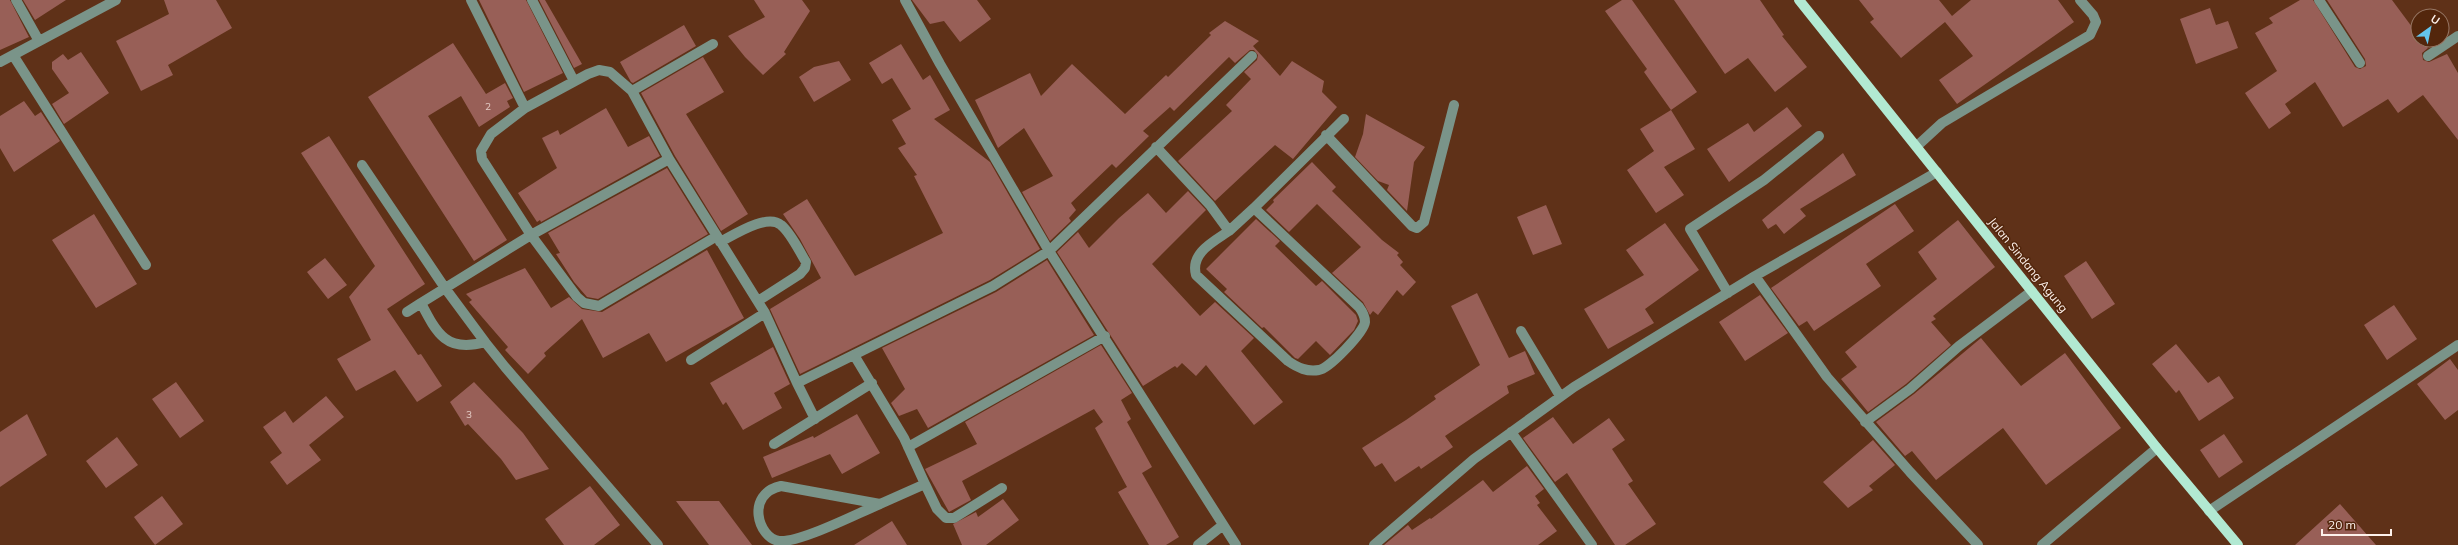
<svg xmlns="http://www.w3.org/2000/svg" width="2458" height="545" font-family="Mulish,sans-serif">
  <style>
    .building { fill: #985f57 }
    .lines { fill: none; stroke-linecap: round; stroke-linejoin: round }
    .minor { stroke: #7a9489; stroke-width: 10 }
    .major { stroke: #b2e9d2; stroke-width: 10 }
    .labels { text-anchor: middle; stroke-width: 3; stroke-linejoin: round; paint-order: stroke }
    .number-label { font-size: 10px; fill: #e4ccc6 }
    .street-label { font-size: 12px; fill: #fdf1eb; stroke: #53260c }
  </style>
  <rect width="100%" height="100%" fill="#5f3118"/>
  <path class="building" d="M 0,0 L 10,0 L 29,37 L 0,50 Z
    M 23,0 L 66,0 L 35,20 Z
    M 164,0 L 216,0 L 232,28 L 168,65 L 173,75 L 141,91 L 116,41 L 169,14 Z
    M 479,0 L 526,0 L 563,73 L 524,92 Z
    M 539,0 L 545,0 L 582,64 L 574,68 Z
    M 754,0 L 802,0 L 810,11 L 784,52 L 786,54 L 763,75 L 745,57 L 728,36 L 765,17 Z
    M 912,0 L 977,0 L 991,19 L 960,42 L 944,21 L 930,24 Z
    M 1622,0 L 1632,0 L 1697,92 L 1671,110 L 1644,72 L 1647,69 L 1605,11 Z
    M 1674,0 L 1760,0 L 1784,35 L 1782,36 L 1807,67 L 1775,92 L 1748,58 L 1725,74 Z
    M 1859,0 L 1939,0 L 1952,16 L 1971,0 L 2058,0 L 2074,22 L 1957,104 L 1939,80 L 1973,56 L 1945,22 L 1901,58 L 1870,22 L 1874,19 Z
    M 2300,0 L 2313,0 L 2355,67 L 2360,69 L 2366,66 L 2365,59 L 2327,0 L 2392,0 L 2418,35 L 2418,40 L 2422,40 L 2428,48 L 2422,53 L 2423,60 L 2429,62 L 2447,54 L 2458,73 L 2458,140 L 2423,95 L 2398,113 L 2388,99 L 2343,127 L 2315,82 L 2285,104 L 2291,113 L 2269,129 L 2245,93 L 2277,71 L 2255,33 L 2273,23 L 2269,18 Z
    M 2210,8 L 2216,25 L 2228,21 L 2238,48 L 2196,64 L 2180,19 Z
    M 1225,21 L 1259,41 L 1253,46 L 1280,76 L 1292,61 L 1324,81 L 1322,92 L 1337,107 L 1293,159 L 1275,145 L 1215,201 L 1178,161 L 1232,111 L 1226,105 L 1251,79 L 1244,72 L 1257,60 L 1258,55 L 1254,50 L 1250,50 L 1235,63 L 1229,57 L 1174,111 L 1170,107 L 1143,131 L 1149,136 L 1116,168 L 1112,164 L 1071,203 L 1076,210 L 1069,218 L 1071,221 L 1050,241 L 1022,192 L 1053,176 L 1024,128 L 998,148 L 975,100 L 1030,73 L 1041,96 L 1072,64 L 1125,114 L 1166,75 L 1168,77 L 1211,35 L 1209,33 Z
    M 684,25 L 696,46 L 633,83 L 631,82 L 620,62 Z
    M 453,43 L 486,94 L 505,83 L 513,98 L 507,101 L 510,107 L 479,127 L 461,96 L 428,116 L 507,240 L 474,261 L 368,97 Z
    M 901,44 L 923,80 L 930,75 L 950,110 L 934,119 L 990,162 L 1040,249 L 990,280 L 800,374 L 770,309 L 821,278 L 800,239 L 783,214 L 807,199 L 855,276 L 943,233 L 914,176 L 917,175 L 898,148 L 906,144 L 892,120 L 911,109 L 892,78 L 882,84 L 869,63 Z
    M 81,52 L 109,93 L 64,124 L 52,104 L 69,93 L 52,69 L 52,62 L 63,54 L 68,60 Z
    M 703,57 L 724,92 L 686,114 L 748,214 L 721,231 L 675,156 L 641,93 Z
    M 839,61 L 851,80 L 814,102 L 799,77 L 814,67 Z
    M 24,101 L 35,116 L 41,112 L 60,141 L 14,172 L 0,148 L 0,116 Z
    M 1787,107 L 1802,126 L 1729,182 L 1707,149 L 1748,123 L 1754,132 Z
    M 606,108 L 628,147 L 649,136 L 660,156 L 541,222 L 540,220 L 537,222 L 518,193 L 557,168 L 542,138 L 558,130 L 560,135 Z
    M 1671,110 L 1695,149 L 1664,167 L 1684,195 L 1656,213 L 1627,170 L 1654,151 L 1640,129 Z
    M 1366,114 L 1425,147 L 1414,162 L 1407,211 L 1387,190 L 1389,185 L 1378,181 L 1355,157 L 1363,134 Z
    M 329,136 L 425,284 L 387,309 L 418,355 L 421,354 L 442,386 L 417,402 L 395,370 L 356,391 L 337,359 L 371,340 L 349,297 L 375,266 L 301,153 Z
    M 1843,153 L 1856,175 L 1800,209 L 1806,216 L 1784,234 L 1776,224 L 1768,229 L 1762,220 Z
    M 1312,162 L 1336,187 L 1332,191 L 1382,240 L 1399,253 L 1397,255 L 1403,262 L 1400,265 L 1416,282 L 1403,296 L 1397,290 L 1378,315 L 1373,311 L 1370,315 L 1363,302 L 1332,273 L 1361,247 L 1317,204 L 1289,232 L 1266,210 L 1274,202 L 1273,200 Z
    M 667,168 L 708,234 L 598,299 L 587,297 L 574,282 L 556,254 L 560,253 L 548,233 Z
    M 1188,191 L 1206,210 L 1152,264 L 1200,316 L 1215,302 L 1254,338 L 1241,351 L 1283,402 L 1254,425 L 1206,365 L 1196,376 L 1182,363 L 1177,368 L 1175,366 L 1143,386 L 1057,252 L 1078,232 L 1089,248 L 1119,218 L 1148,193 L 1166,213 Z
    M 1895,204 L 1914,231 L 1866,264 L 1881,286 L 1814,331 L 1807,321 L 1799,326 L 1771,288 Z
    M 1546,205 L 1562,244 L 1533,255 L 1517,217 Z
    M 94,214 L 137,284 L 96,308 L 52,240 Z
    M 1256,219 L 1280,241 L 1275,246 L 1316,286 L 1322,281 L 1356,315 L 1358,321 L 1354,330 L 1330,355 L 1316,341 L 1298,359 L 1295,358 L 1264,327 L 1262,328 L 1224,292 L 1227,289 L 1206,269 Z
    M 1958,220 L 1995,267 L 1933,316 L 1936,319 L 1931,322 L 1951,345 L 1906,384 L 1868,412 L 1841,379 L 1857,367 L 1845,352 L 1937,279 L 1918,252 Z
    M 1665,223 L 1699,270 L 1645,309 L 1654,323 L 1608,349 L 1584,309 L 1644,275 L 1626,250 Z
    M 707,250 L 744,318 L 666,362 L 649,333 L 603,358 L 582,319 L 544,353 L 546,356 L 528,374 L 505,350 L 508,347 L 469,302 L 472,300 L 466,294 L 525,268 L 551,308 L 569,297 L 582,309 L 602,312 Z
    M 325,258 L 347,285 L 328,299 L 307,272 Z
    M 1047,260 L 1094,335 L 928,428 L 917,409 L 899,416 L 891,403 L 905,389 L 882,348 L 996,292 Z
    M 2086,261 L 2115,304 L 2092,319 L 2064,276 Z
    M 1477,293 L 1509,358 L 1525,351 L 1535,374 L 1507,386 L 1509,393 L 1445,436 L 1453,447 L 1421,469 L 1419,466 L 1395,482 L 1382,463 L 1375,467 L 1362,448 L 1406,420 L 1436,399 L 1434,396 L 1480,365 L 1451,306 Z
    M 1760,295 L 1788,333 L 1745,361 L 1719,322 Z
    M 2394,305 L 2417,339 L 2387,360 L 2364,325 Z
    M 1981,338 L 2021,386 L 2065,353 L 2121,428 L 2046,485 L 2003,428 L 1936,480 L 1912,451 L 1905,456 L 1876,422 L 1914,394 Z
    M 2176,344 L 2208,383 L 2219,376 L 2234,398 L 2199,421 L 2179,390 L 2176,393 L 2152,364 Z
    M 1101,345 L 1132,393 L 1121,400 L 1131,419 L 1127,422 L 1152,467 L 1142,473 L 1179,537 L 1166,545 L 1149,545 L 1118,492 L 1127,487 L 1095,428 L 1103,422 L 1094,409 L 962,481 L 971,500 L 949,512 L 925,469 L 977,444 L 965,422 Z
    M 773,347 L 790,384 L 774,393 L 782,408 L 743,430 L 726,402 L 723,405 L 710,383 Z
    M 2450,359 L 2458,370 L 2458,410 L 2445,420 L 2417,384 Z
    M 176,382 L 204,421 L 180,438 L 152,399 Z
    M 474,382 L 523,433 L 549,469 L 516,480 L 501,459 L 468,424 L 465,426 L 450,402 Z
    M 326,396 L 344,417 L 309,445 L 321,460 L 287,485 L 270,462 L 282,453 L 263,427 L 285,411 L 293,423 Z
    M 27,414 L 47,455 L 0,487 L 0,432 Z
    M 857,414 L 880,453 L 842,474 L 830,454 L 772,478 L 763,457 L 813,436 L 814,438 Z
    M 1553,417 L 1573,444 L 1609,418 L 1625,440 L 1612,449 L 1633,481 L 1628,484 L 1656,524 L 1625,545 L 1615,545 L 1567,473 L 1555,482 L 1523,438 Z
    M 2224,434 L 2243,462 L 2219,478 L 2200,450 Z
    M 117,437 L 138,465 L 106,488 L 86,461 Z
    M 1873,440 L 1895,465 L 1869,486 L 1873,490 L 1848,508 L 1823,482 Z
    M 1527,466 L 1544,489 L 1535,496 L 1540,503 L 1537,505 L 1557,531 L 1538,545 L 1384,545 L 1408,525 L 1412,530 L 1430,518 L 1431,519 L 1483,480 L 1493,492 Z
    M 590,486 L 620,525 L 594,545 L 564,545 L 545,519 Z
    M 162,496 L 183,524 L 155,545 L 134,517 Z
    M 1003,499 L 1019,520 L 986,545 L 962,545 L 953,524 L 976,512 L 978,517 Z
    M 676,501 L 719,501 L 752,545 L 709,545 Z
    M 2340,504 L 2376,545 L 2295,545 Z
    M 892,521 L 907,545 L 854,545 Z"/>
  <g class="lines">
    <path class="minor" d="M 16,0 L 39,41
      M 471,0 L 525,108 L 491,134 L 481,151 L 482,159 L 531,235 L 421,303 C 437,334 447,353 485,342 L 505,367 L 658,545
      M 532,0 L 574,81
      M 905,0 L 940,64 L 1049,251 L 1236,545
      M 2319,0 L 2360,63
      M 13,55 L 146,265
      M 2428,56 L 2458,36
      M 0,62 L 116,0
      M 632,91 L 713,44
      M 525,108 L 588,74 L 599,70 L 610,72 L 632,91 L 669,159 L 765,313 L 797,383 L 993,286 L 1049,251 L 1252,56
      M 1326,135 L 1412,226 L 1417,228 L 1424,222 L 1454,105
      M 1917,146 L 1942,123 L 2090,35 L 2096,22 L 2093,15 L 2080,0
      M 1156,147 L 1210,205 L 1229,231 L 1254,208 L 1344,119
      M 669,159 L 531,235 L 577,297 L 584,303 L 599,306 L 717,236
      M 362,165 L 445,288 L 485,342
      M 1229,231 C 1213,242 1190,253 1196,275 L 1288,361 C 1298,368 1307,372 1319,370 C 1329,369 1364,332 1365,322 C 1365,317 1362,311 1359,307 L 1254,208
      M 720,242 C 734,235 767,213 781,225 C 791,233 799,251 806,262 L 805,268 L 800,274 L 758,301
      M 1755,276 L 1827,377 L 1910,472 L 1978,545
      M 1728,293 L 1690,229 L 1764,180 L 1819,136
      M 407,312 L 421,303
      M 1521,331 L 1560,396
      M 854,355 L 904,438 L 925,484 L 880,504
      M 691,360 L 765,313
      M 797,383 L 815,419
      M 1865,422 L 1910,389 L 1959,346 L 2032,291
      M 1511,432 L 1592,545
      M 774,444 L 872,383
      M 908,447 L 1105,336
      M 925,484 L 937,509 L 946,518 L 954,518 L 1002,488
      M 781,486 L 880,504 C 858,513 800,543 779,541 C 758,538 745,494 781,486 Z
      M 2209,511 L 2458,345
      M 1198,545 L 1223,525
      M 1374,545 L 1474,459 L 1574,387 L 1755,276 L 1937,172
      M 2042,545 L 2157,448"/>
    <path class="major" d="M 1799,0 L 2157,448 L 2238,545"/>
  </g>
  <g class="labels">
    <g class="number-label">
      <text x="488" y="110">2</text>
      <text x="469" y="418">3</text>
    </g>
    <g class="street-label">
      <text transform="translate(2028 265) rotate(51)" y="4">Jalan Sindang Agung</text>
    </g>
  </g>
  <g transform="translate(2430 28) rotate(33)"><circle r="19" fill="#53260c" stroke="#977765"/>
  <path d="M0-3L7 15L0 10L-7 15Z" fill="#64c5ee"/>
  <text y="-6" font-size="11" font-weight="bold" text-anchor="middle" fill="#fdf1eb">U</text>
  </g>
  <path d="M2322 529v6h69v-6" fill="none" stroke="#fdf1eb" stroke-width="2"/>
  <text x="2328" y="529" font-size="12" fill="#fdf1eb" stroke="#53260c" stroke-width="3" paint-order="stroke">20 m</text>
</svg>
